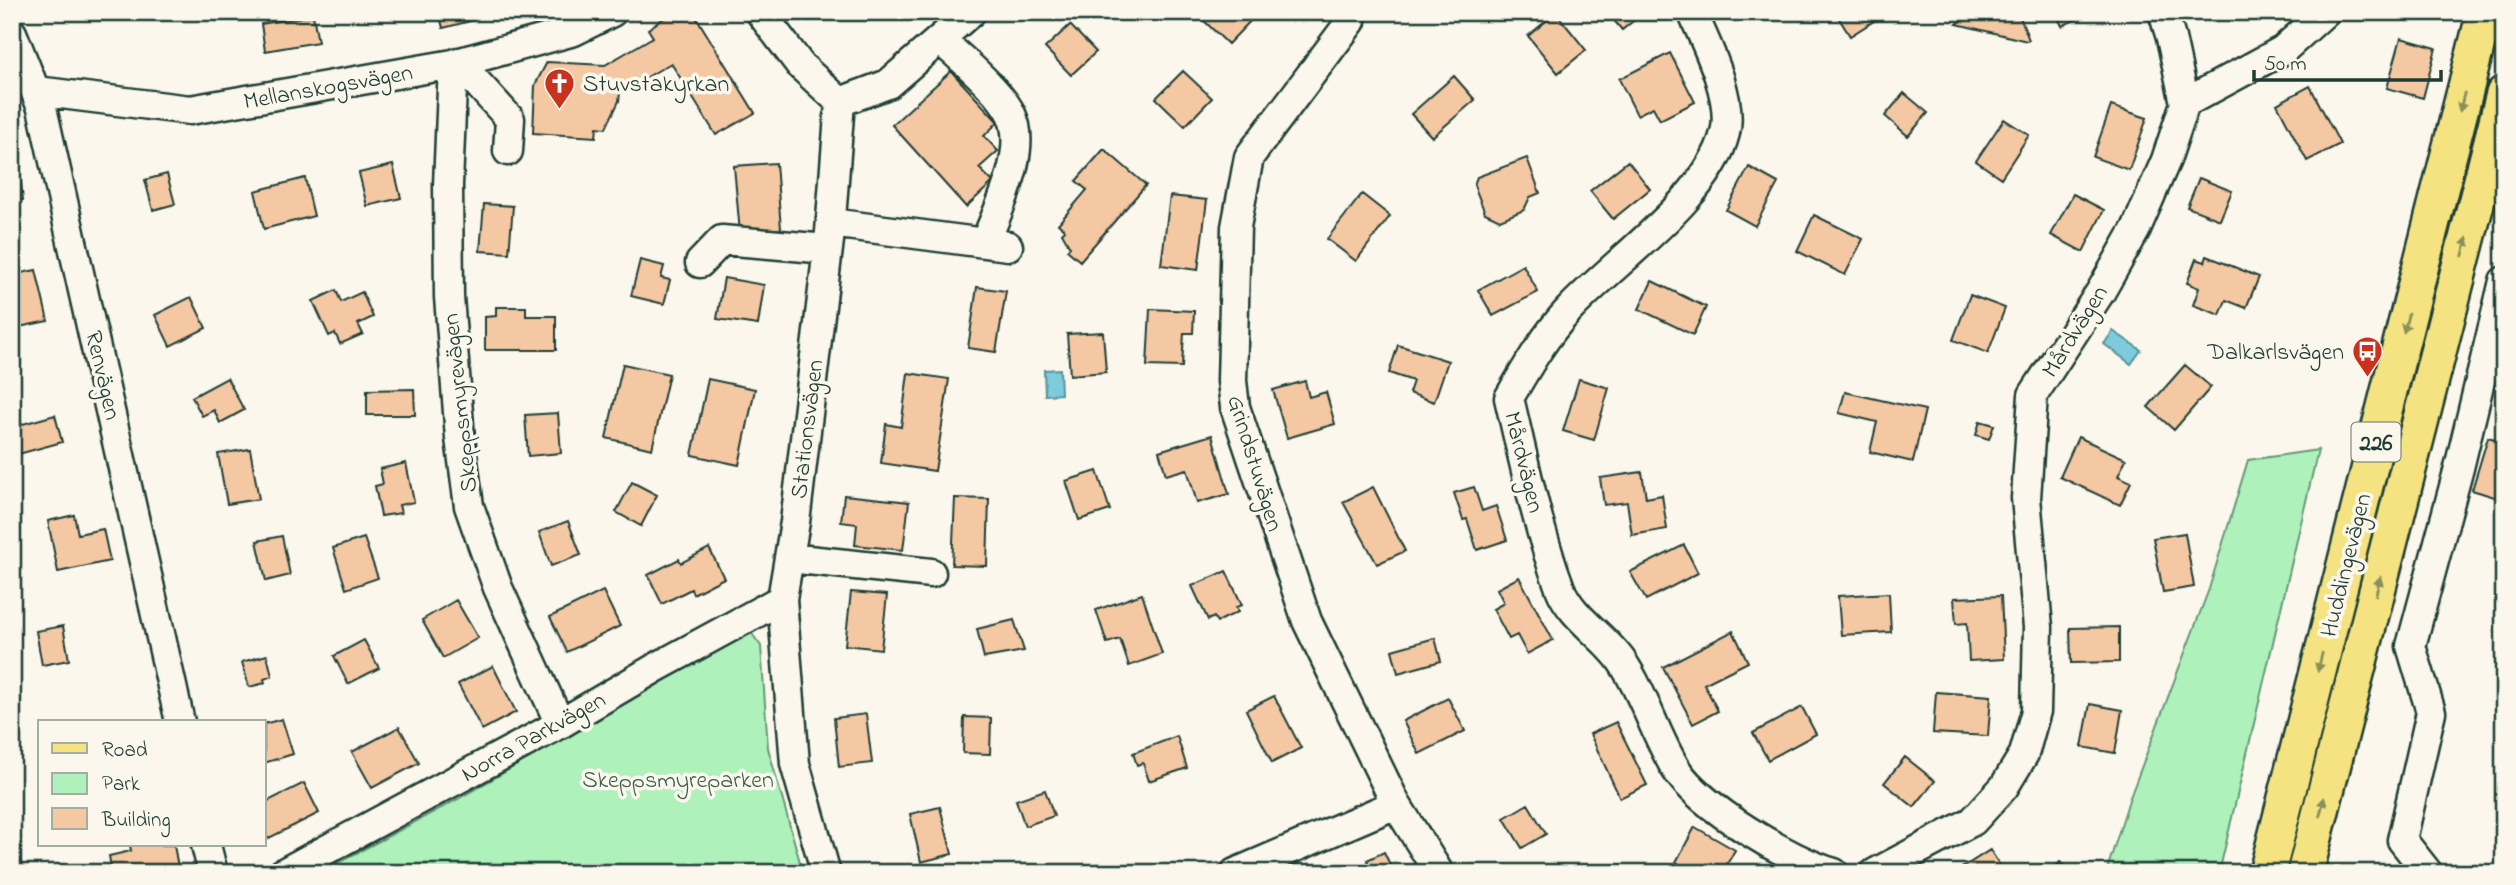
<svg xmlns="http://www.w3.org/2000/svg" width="2516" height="885" font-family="'Indie Flower',sans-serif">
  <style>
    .green { fill: #aef1bb; stroke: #669778; stroke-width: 2 }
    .water { fill: #7dcbdb; stroke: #579298; stroke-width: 2 }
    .building { fill: #f5c8a4; stroke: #1f3d34; stroke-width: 2 }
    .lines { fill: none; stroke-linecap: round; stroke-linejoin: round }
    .minor-casing { stroke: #1f3d34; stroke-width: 33 }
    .major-casing { stroke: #1f3d34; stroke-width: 40 }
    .minor { stroke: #fbf7ec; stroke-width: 28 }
    .major { stroke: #f5e382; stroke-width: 35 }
    .oneway { fill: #8a905b }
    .labels { text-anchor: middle; stroke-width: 7; stroke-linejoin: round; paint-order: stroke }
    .shield { fill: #fbf7ec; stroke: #61756b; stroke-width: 2 }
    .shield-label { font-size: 23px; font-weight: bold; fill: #1f3d34 }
    .poi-label { font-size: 24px; fill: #1f3d34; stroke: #fbf7ec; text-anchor: start }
    .street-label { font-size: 24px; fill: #1f3d34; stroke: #fbf7ec }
    .park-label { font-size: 24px; fill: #3c614f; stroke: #fbf7ec }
  </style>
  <rect width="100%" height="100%" fill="#fbf7ec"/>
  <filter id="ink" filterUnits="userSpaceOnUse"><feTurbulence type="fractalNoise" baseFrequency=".0143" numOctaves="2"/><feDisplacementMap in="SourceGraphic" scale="14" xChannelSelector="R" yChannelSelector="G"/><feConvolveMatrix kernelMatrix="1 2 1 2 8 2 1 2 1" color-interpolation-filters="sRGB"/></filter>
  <g filter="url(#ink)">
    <path class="green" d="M 2318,450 L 2219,873 L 2106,873 L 2129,800 L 2209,589 L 2248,460 Z
      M 750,631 L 761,646 L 768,748 L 803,873 L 319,873 L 456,800 Z"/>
    <path class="water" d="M 2113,331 L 2141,350 L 2131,364 L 2104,344 Z
      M 1060,369 L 1061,394 L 1045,395 L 1044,370 Z"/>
    <path class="building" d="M 439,12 L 498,12 L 498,14 L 443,28 Z
      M 673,12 L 693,12 L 755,113 L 716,135 L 671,63 L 620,93 L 619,101 L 606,128 L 597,127 L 596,137 L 533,133 L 535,85 L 547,62 L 605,65 L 653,37 L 648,29 Z
      M 1199,12 L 1259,12 L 1228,44 L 1197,14 Z
      M 1607,12 L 1644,12 L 1622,30 Z
      M 1835,12 L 1888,12 L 1850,36 Z
      M 1973,12 L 2018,12 L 2029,40 L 2027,41 L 1957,24 Z
      M 2055,12 L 2089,12 L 2090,13 L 2062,26 Z
      M 1556,13 L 1586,50 L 1558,73 L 1528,36 Z
      M 313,15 L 318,42 L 265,51 L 261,24 Z
      M 1070,25 L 1096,52 L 1071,75 L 1045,48 Z
      M 2401,38 L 2436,48 L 2423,98 L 2387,88 Z
      M 1670,53 L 1695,102 L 1660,120 L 1653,107 L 1637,115 L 1619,79 Z
      M 951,71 L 998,122 L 984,136 L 998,151 L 979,168 L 993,182 L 966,207 L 892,125 Z
      M 1183,71 L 1212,98 L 1185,126 L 1156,98 Z
      M 1454,76 L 1475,100 L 1432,137 L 1411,114 Z
      M 2310,86 L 2340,144 L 2307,161 L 2277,104 Z
      M 1904,93 L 1928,113 L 1908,136 L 1885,116 Z
      M 2111,106 L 2147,118 L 2129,170 L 2093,157 Z
      M 2004,119 L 2029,135 L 2001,178 L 1976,161 Z
      M 1104,149 L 1146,185 L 1080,261 L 1067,250 L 1070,247 L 1062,233 L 1065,230 L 1058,224 L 1087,190 L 1076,181 Z
      M 1527,158 L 1540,193 L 1530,197 L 1524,210 L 1500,220 L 1485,213 L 1474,185 L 1477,177 Z
      M 1628,161 L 1650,189 L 1613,219 L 1590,191 Z
      M 776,163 L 781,229 L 740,233 L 734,166 Z
      M 393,165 L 401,198 L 367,206 L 359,173 Z
      M 1749,167 L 1778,183 L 1755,226 L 1726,210 Z
      M 167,174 L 175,204 L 153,210 L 145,180 Z
      M 20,175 L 23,200 L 12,201 L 12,176 Z
      M 305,178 L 314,216 L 264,229 L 255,191 Z
      M 2199,178 L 2232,191 L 2220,220 L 2187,207 Z
      M 1362,194 L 1390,216 L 1356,261 L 1327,239 Z
      M 2073,194 L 2104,210 L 2083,252 L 2051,235 Z
      M 1170,196 L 1207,200 L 1198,270 L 1161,265 Z
      M 484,204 L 513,206 L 509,253 L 480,251 Z
      M 1814,215 L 1863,239 L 1845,275 L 1797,251 Z
      M 2207,256 L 2259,277 L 2246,308 L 2226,300 L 2220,315 L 2193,305 L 2199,288 L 2187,283 L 2196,259 L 2205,262 Z
      M 640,260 L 664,266 L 661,278 L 670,280 L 664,304 L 631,296 Z
      M 1523,265 L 1538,292 L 1493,316 L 1478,290 Z
      M 36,270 L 48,321 L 14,328 L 12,275 Z
      M 724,278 L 764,285 L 758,325 L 717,319 Z
      M 1652,281 L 1706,307 L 1693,335 L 1639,309 Z
      M 977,287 L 1006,291 L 996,352 L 968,348 Z
      M 336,290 L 341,302 L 362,292 L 373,317 L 358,324 L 363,334 L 340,344 L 335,333 L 329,336 L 313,301 Z
      M 1970,295 L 2005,308 L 1988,353 L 1953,340 Z
      M 191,297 L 206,328 L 170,346 L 155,315 Z
      M 496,307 L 526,307 L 526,316 L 556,316 L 556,350 L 485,350 L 485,317 L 496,316 Z
      M 1150,309 L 1194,311 L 1193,333 L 1184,333 L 1182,367 L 1147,366 Z
      M 1103,332 L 1106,372 L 1070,375 L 1067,334 Z
      M 1398,345 L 1448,361 L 1434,402 L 1409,393 L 1413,381 L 1389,373 Z
      M 623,364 L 669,374 L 652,449 L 606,438 Z
      M 2185,365 L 2211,387 L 2174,430 L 2148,407 Z
      M 908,373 L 949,379 L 935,471 L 881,463 L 886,424 L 901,427 Z
      M 227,378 L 244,410 L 220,423 L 214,410 L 202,416 L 192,397 Z
      M 708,379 L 755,389 L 739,465 L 692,455 Z
      M 1579,379 L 1609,388 L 1594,440 L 1563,431 Z
      M 1305,381 L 1309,397 L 1326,392 L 1335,424 L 1287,438 L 1273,390 Z
      M 414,389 L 415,415 L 367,415 L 367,390 Z
      M 1845,392 L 1925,410 L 1913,462 L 1870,452 L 1877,422 L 1839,413 Z
      M 558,413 L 561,453 L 528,456 L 525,415 Z
      M 55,415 L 62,442 L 15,455 L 12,427 Z
      M 1980,421 L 1994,425 L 1989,439 L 1976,435 Z
      M 1212,435 L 1229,494 L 1197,503 L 1187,469 L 1166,475 L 1159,451 Z
      M 2078,437 L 2126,459 L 2118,476 L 2131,482 L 2120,505 L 2060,477 Z
      M 2488,437 L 2504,442 L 2504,500 L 2472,490 Z
      M 250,449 L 259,499 L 227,504 L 218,454 Z
      M 406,463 L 414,502 L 399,505 L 401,513 L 381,516 L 375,486 L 383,484 L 380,469 Z
      M 1097,471 L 1110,510 L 1079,520 L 1066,481 Z
      M 1642,472 L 1646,498 L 1662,495 L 1667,529 L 1632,535 L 1627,502 L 1604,505 L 1600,478 Z
      M 632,482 L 657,495 L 641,526 L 616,512 Z
      M 1373,487 L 1405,551 L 1377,564 L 1343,502 Z
      M 1474,487 L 1482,511 L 1496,506 L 1507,540 L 1477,550 L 1467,519 L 1463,520 L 1454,493 Z
      M 844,495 L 909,502 L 903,550 L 855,545 L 857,524 L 841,522 Z
      M 955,498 L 989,499 L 987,566 L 952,565 Z
      M 74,515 L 78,534 L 103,529 L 110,561 L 58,572 L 48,521 Z
      M 568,521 L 581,555 L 551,566 L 539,532 Z
      M 2185,533 L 2194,587 L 2163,592 L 2153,538 Z
      M 282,536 L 290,575 L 266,581 L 257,541 Z
      M 364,538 L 378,578 L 346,589 L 333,548 Z
      M 1684,545 L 1698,573 L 1646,600 L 1630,572 Z
      M 709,548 L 724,578 L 693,594 L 691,589 L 662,604 L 648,575 L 679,559 L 681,563 Z
      M 1226,571 L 1242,605 L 1236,607 L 1238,612 L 1217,622 L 1214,617 L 1208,620 L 1192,586 Z
      M 1519,577 L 1553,640 L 1527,654 L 1517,635 L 1509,639 L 1493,609 L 1504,603 L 1497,589 Z
      M 603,591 L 620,626 L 567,652 L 550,617 Z
      M 851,592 L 887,595 L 881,649 L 845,645 Z
      M 1889,593 L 1891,632 L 1841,635 L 1838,596 Z
      M 1142,594 L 1162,654 L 1129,666 L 1120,639 L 1107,643 L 1096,610 Z
      M 2001,596 L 2004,659 L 1969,661 L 1967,623 L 1956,624 L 1954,598 Z
      M 456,600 L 478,638 L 443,658 L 422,620 Z
      M 1014,620 L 1024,651 L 984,658 L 977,629 Z
      M 63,626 L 69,660 L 42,665 L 36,631 Z
      M 2119,627 L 2119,662 L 2071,663 L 2070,628 Z
      M 1733,631 L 1748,662 L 1704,684 L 1718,711 L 1693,724 L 1663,667 Z
      M 1435,638 L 1441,661 L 1398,673 L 1392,650 Z
      M 364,640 L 379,668 L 348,684 L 334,656 Z
      M 267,655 L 272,676 L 264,679 L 265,683 L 249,687 L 242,662 Z
      M 493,666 L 516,712 L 482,730 L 458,684 Z
      M 1936,692 L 1991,696 L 1988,736 L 1933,733 Z
      M 1274,696 L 1301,748 L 1272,763 L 1246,710 Z
      M 1448,698 L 1465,731 L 1419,754 L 1403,721 Z
      M 2090,704 L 2122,710 L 2115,753 L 2082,747 Z
      M 1802,707 L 1816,734 L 1768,760 L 1753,733 Z
      M 866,714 L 872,763 L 839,767 L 834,718 Z
      M 964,717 L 991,718 L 990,754 L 963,753 Z
      M 282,719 L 293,754 L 264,763 L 264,724 Z
      M 1616,722 L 1647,785 L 1620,798 L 1590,734 Z
      M 399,727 L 419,763 L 372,788 L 352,752 Z
      M 1177,736 L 1187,768 L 1149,781 L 1143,763 L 1137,765 L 1133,753 Z
      M 1905,757 L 1935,781 L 1914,807 L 1884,783 Z
      M 304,783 L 319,813 L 267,839 L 264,834 L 264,803 Z
      M 1045,790 L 1054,816 L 1025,826 L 1016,800 Z
      M 1528,804 L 1546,834 L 1522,848 L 1504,818 Z
      M 940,807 L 952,854 L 921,862 L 910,814 Z
      M 1695,827 L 1735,850 L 1722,873 L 1694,873 L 1676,862 Z
      M 130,845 L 174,845 L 179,873 L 112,873 L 109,856 L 131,851 Z
      M 1990,850 L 2005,873 L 1954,873 Z
      M 1384,852 L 1394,873 L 1373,873 L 1367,860 Z
      M 2060,862 L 2071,873 L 2050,873 Z"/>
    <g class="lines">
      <defs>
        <path id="minor" d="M 760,12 L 801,66 L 840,102
          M 1344,12 L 1351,21 L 1249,157 L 1236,227 L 1232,381 L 1235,407 L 1307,621 L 1396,804 L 1439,873
          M 1692,12 C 1706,43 1734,99 1725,133 C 1709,198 1614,261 1568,311 C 1544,337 1527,367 1509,398 C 1524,461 1537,527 1560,588 C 1571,617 1603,635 1621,660 C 1644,693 1655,735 1676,769 C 1700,807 1791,861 1834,873
          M 2163,12 L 2171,38 L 2185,103
          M 12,33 L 42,108 L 180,722
          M 940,40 C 959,56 1001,92 1011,114 C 1029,150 998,209 985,243
          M 458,62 L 510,119 L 508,151
          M 453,64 L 448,185 L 449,297 L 460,438 L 469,506 L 498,588 L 560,724
          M 37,91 L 190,110 L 453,64 L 574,31 L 612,12
          M 840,102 L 888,84 L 971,12
          M 831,223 L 1008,246
          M 700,263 L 722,240 L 828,249
          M 789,558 L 931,573
          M 206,845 L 213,873
          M 283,873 L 560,724 L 657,667 L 782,599
          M 826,873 L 795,764 L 782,599 L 795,522 L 830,232 L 840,102
          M 1235,873 L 1396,804
          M 1875,873 L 1973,821 L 2004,787 L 2024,754 L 2036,711 L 2038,627 L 2026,498 L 2033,395 L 2101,291 L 2136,229 L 2166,160 L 2185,103 L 2283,50 L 2325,12
          M 2428,873 L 2402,840 L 2431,712 L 2411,646 L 2459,468 L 2504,281"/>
        <path id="major" d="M 2267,873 L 2485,12
          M 2305,873 L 2504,94"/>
      </defs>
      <use href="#minor" class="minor-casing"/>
      <use href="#major" class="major-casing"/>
      <use href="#minor" class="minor"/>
      <use href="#major" class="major"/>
    </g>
    <defs><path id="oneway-solid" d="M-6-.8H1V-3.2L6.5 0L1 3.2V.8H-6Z" transform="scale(1.75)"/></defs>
    <g class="oneway">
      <use href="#oneway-solid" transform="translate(2462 102) rotate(104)"/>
      <use href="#oneway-solid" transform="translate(2465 247) rotate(-76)"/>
      <use href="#oneway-solid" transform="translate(2406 323) rotate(104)"/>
      <use href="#oneway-solid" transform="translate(2378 586) rotate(-76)"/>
      <use href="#oneway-solid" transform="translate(2320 662) rotate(104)"/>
      <use href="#oneway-solid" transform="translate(2322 807) rotate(-76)"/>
    </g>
  </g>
  <defs>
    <symbol id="church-pin" viewBox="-11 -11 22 30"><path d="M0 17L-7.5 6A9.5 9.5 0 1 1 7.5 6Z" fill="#c8321e" stroke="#fbf7ec"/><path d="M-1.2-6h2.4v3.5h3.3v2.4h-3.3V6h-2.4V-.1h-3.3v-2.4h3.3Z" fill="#fff"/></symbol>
    <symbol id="bus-pin" viewBox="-11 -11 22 30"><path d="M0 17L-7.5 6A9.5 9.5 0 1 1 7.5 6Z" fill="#c8321e" stroke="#fbf7ec"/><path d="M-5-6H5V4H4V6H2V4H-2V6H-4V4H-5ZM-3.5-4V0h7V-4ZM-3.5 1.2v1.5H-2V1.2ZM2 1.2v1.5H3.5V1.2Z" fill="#fff"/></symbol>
  </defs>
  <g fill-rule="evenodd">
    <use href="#church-pin" x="542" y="66" width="35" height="47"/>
    <use href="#bus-pin" x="2350" y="334" width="35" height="47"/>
  </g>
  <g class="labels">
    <rect class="shield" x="2351.5" y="422.5" width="49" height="39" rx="5"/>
    <g class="shield-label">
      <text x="2376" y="450">226</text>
    </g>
    <g class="poi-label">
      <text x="583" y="91">Stuvstakyrkan</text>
      <text x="2344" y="359" text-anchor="end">Dalkarlsvägen</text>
    </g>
    <g class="street-label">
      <text transform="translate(328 86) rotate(-10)" y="8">Mellanskogsvägen</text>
      <text transform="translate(2074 331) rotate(-58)" y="8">Mårdvägen</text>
      <text transform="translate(104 375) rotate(77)" y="8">Renvägen</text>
      <text transform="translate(459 403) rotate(-96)" y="8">Skeppsmyrevägen</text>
      <text transform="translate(806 429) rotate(-83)" y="8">Stationsvägen</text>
      <text transform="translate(1525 462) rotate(76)" y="8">Mårdvägen</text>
      <text transform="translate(1256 463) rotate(73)" y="8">Grindstuvägen</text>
      <text transform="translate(2345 565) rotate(-76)" y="8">Huddingevägen</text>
      <text transform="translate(533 736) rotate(-29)" y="8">Norra Parkvägen</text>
    </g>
    <g class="park-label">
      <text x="678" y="787">Skeppsmyreparken</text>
    </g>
  </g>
  <rect width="2516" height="885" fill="none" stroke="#fbf7ec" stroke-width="42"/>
  <rect x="21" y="21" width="2474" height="843" fill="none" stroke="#1f3d34" stroke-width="2.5" filter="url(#ink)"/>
  <rect x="38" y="720" width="228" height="126" fill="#fbf7ec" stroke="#a3ada2" stroke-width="2"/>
  <rect x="52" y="743" width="35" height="10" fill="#f5e382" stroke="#a3ada2" stroke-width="2"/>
  <text x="102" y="756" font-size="21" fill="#1f3d34">Road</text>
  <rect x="52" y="773" width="35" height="21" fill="#aef1bb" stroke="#a3ada2" stroke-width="2"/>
  <text x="102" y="790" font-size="21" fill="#1f3d34">Park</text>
  <rect x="52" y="808" width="35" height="21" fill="#f5c8a4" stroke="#a3ada2" stroke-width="2"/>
  <text x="102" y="826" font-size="21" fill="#1f3d34">Building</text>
  <path d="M2254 70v10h187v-10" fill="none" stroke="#1f3d34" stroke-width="3.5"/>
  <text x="2264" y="70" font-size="21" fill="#1f3d34" stroke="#fbf7ec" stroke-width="5" paint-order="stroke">50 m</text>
</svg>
